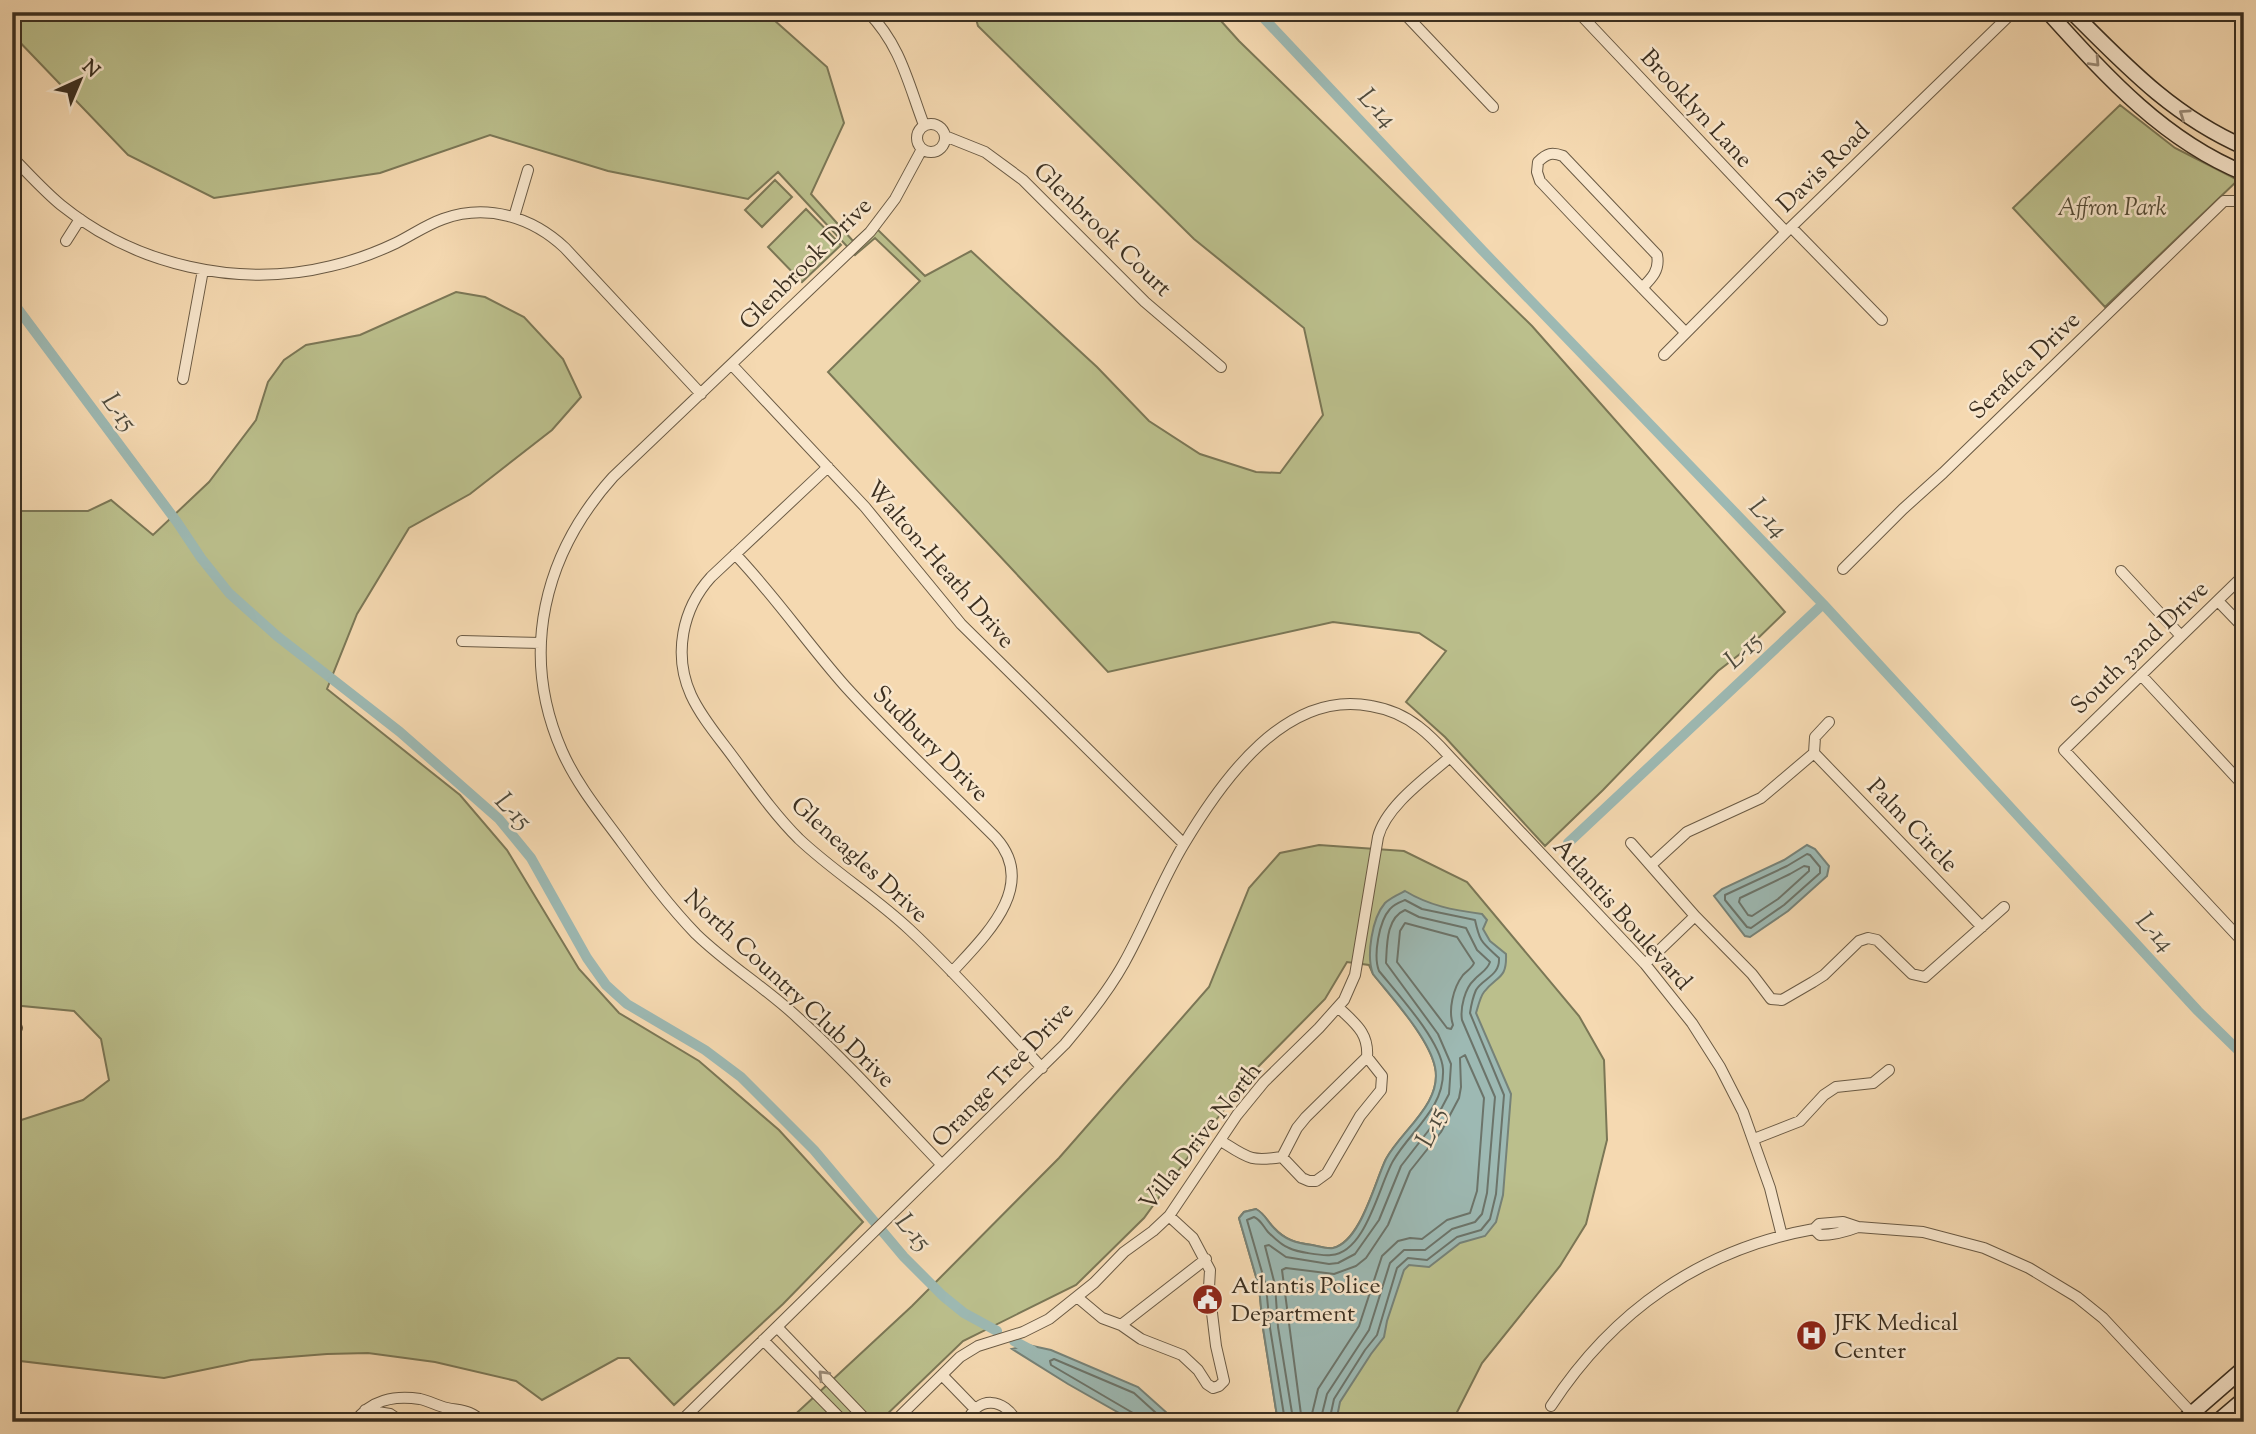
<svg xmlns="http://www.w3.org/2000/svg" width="2256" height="1434" font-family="'Sorts Mill Goudy',serif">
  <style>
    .green { fill: #bbbf8c; stroke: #7b7756; stroke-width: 2 }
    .water { fill: #9db9b3; stroke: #768278; stroke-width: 2 }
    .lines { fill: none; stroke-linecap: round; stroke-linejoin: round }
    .shore { stroke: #6c746a; stroke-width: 2 }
    .canal { stroke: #9db9b3; stroke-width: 10 }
    .street-casing { stroke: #6a5a44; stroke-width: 12 }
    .secondary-casing { stroke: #3b2f20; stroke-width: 17 }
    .street { stroke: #f8e6cc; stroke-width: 10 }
    .secondary { stroke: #f8e6cc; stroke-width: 14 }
    .oneway { stroke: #9a8a76 }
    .labels { text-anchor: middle; stroke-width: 5; stroke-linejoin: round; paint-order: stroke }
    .street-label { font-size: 24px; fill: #3b2f20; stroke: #f8e6cc }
    .park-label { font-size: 24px; font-style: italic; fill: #554c36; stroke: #f8e6cc }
    .poi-label { font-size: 24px; fill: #3b2f20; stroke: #f8e6cc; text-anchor: start }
    .water-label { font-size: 26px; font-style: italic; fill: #4f4b3d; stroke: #f8e6cc }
  </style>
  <rect width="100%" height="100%" fill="#f5d9b1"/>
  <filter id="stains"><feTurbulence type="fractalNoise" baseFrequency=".00286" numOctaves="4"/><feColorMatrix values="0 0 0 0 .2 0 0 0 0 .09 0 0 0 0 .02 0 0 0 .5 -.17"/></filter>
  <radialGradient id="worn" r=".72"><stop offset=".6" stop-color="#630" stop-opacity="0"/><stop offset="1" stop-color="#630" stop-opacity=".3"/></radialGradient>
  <path class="green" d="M 12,12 L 765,12 L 827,67 L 844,123 L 811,194 L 853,241 L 872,224 L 925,276 L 971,251 L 1097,367 L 1149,421 L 1200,454 L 1256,472 L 1280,473 L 1323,415 L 1304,328 L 1194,239 L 978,26 L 974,12 L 1213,12 L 1239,41 L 1532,326 L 1785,612 L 1749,647 L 1718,671 L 1603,790 L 1545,846 L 1445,737 L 1406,702 L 1446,651 L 1419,633 L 1333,622 L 1108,672 L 828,372 L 920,281 L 875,238 L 855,255 L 778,172 L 748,199 L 608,171 L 490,135 L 380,173 L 214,198 L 128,155 L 12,34 Z
    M 2120,105 L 2175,148 L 2238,180 L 2105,307 L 2013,208 Z
    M 775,180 L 792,197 L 762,227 L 745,210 Z
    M 806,209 L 841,245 L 802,282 L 768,247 Z
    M 456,292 L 485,297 L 524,317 L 563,359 L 581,397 L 552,430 L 470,494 L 409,528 L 357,614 L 327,689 L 460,795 L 507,850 L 579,969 L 619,1013 L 699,1061 L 779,1130 L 863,1222 L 783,1304 L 674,1405 L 629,1358 L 618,1358 L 542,1400 L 516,1381 L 435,1362 L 368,1353 L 327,1354 L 251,1360 L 164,1378 L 12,1360 L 12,1123 L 83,1100 L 109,1080 L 101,1039 L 74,1011 L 12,1005 L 12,511 L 88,511 L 111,500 L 153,535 L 209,482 L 256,420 L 268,382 L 284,360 L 306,345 L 360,335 Z
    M 1319,845 L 1404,851 L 1467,882 L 1579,1016 L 1604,1060 L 1607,1140 L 1586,1224 L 1560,1266 L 1482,1363 L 1452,1422 L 1275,1422 L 1277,1416 L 1263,1328 L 1259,1287 L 1239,1218 L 1244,1212 L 1256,1209 C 1265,1214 1267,1221 1274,1228 C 1285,1240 1296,1243 1312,1245 C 1318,1246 1326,1249 1333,1248 C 1361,1241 1375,1181 1386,1159 C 1401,1131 1443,1103 1435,1067 C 1429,1038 1392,997 1373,974 L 1369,965 L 1347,962 L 1325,999 L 1255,1070 L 1199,1142 L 1144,1218 L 1076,1285 L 963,1341 L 879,1422 L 787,1422 L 912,1306 L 1059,1158 L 1209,987 L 1249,888 L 1280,853 Z"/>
  <path class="water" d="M 1807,845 L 1815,849 L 1829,866 L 1827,876 L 1788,911 L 1750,937 L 1745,936 L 1714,896 L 1722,889 L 1784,860 Z
    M 1405,891 C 1430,906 1453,910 1482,914 L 1487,920 L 1483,929 L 1490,941 L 1506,954 C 1507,980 1497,975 1484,992 C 1480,997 1478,1007 1476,1013 L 1511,1094 L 1503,1195 L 1496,1222 L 1485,1236 L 1460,1243 L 1429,1267 L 1409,1265 L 1404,1270 L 1387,1321 L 1384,1337 L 1371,1354 L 1340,1402 L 1336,1422 L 1275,1422 L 1277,1416 L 1263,1328 L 1259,1287 L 1239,1218 L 1244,1212 L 1256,1209 C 1265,1214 1267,1221 1274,1228 C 1285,1240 1296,1243 1312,1245 C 1318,1246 1326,1249 1333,1248 C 1361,1242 1375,1181 1386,1159 C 1401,1131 1443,1103 1435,1067 C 1429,1038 1392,998 1373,974 C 1366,956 1372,918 1385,903 C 1390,898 1399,894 1405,891 Z
    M 1028,1345 L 1051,1350 L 1138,1387 L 1177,1422 L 1135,1422 L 1068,1384 L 1012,1349 Z"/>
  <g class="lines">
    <path class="shore" d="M 1807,854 L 1810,855 L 1820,867 L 1820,873 L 1784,905 L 1751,928 L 1747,927 L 1725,900 L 1725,895 L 1787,866 Z
      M 1804,866 L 1809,867 L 1809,871 L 1778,899 L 1752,916 L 1748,915 L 1739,902 L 1740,898 L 1790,874 Z
      M 1405,923 L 1457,937 L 1474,963 C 1472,968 1468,970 1463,975 C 1453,988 1448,1010 1453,1025 L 1451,1029 L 1447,1028 L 1397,962 L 1400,931 Z
      M 1136,1422 L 1133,1413 L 1051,1365 L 1050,1361 L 1054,1359 L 1134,1393 L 1166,1422
      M 1283,1422 L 1284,1415 L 1270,1328 L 1266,1286 L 1247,1220 L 1254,1217 C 1261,1220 1263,1226 1268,1232 C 1273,1237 1282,1246 1289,1248 C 1297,1252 1322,1256 1331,1255 C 1366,1253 1379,1185 1393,1161 C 1411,1130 1445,1108 1443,1069 C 1441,1041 1397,993 1379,971 C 1373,956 1379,921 1390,909 C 1394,904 1400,902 1405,900 L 1422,909 L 1475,920 C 1480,943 1482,942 1499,958 C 1500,976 1483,978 1476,990 C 1473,997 1471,1006 1470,1013 L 1504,1095 L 1496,1194 L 1490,1219 L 1481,1230 L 1457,1237 L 1427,1260 L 1408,1258 L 1397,1268 L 1377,1335 L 1365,1350 L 1334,1399 L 1329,1422
      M 1292,1422 L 1292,1413 L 1278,1327 L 1275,1285 L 1265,1246 L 1269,1245 L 1286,1257 L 1329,1264 L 1338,1263 L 1355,1254 L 1379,1220 L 1401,1166 L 1432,1126 L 1449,1094 L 1451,1064 L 1438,1034 L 1386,963 C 1387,945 1386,918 1405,910 L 1419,917 L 1466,928 L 1477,950 L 1490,962 C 1487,971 1480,973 1474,980 C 1465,988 1460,1008 1462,1020 L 1495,1097 L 1487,1193 L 1482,1214 L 1475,1222 L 1452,1229 L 1425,1250 L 1404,1250 L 1390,1263 L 1369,1330 L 1327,1394 L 1320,1422
      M 1302,1422 L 1282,1270 L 1286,1268 L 1334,1274 L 1356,1266 L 1366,1258 L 1388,1225 L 1410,1171 L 1441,1132 L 1459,1098 L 1461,1087 L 1460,1058 L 1465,1055 L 1484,1098 L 1477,1191 L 1470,1213 L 1447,1220 L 1422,1239 L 1410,1238 L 1398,1241 L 1382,1256 L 1359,1326 L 1318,1389 L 1310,1422"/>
    <path class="canal" d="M 1258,12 L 1482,250 L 1823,604 L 2198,1011 L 2244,1056
      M 12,301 L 177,522 L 201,558 L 229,593 L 277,636 L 400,732 L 499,819 L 531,858 L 587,958 L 606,985 L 627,1004 L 705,1050 L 741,1077 L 814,1150 L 904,1257 L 943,1296 L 964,1313 L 997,1331
      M 1568,843 L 1823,604
      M 1014,1341 L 1033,1351"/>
    <defs>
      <path id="street" d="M 868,12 C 901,46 908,83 924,125
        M 1403,12 L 1493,107
        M 1578,12 L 1786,232
        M917 138a14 14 0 1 1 28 0a14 14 0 1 1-28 0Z
        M 945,136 L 985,152 L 1023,180 L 1145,302 L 1221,367
        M 922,149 L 895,199 L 870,232 L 613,477 C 544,554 519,653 562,751 C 577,785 601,814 623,844 C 646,875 669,906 696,934 C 728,965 766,988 798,1018 C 849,1064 895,1116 942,1165
        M 12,157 C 28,173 43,190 61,205 C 135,265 238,289 331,266 C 353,261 375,253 396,243 C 412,235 426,225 443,219 C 487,203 532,217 565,248 L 701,394
        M 514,217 L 528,170
        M 1791,227 L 1882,320
        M 66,241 L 80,219
        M 1642,288 C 1652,278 1660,270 1657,255 L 1563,156 C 1552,152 1547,153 1538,162 L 1537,172 L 1540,181 C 1588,232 1637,283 1686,333
        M 1664,355 L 1786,232 L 2013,12
        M 732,365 L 865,507 L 961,624 L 1184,844
        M 183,379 L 203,270
        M 828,467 L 711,577 C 682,609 673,655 691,695 C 702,719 721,740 736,761 C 756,788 775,815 799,839 C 834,872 875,897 910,930 C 956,973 999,1022 1042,1068
        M 735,554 C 775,596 807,643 845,686 C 893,739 946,788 996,838 C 1039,886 984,937 952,972
        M 1843,569 L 1903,509 L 1943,473 L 2224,201 L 2237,201 L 2244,208
        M 2121,571 L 2181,636
        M 2244,575 L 2064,750 L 2244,943
        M 2218,601 L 2244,628
        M 462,641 L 541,643
        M 2141,675 L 2244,786
        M 1829,722 L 1815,737 L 1814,753 L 1982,927
        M 1631,843 L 1695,916 L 1752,974 L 1771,999 L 1782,1000 L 1813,982 L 1824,975 L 1859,941 L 1868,938 L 1877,940 L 1912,974 L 1925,977 L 2004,907
        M 1651,865 L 1687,832 L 1761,798 L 1814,753
        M 1645,964 L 1695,916
        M 12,1035 L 17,1028
        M 1754,1139 L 1800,1121 L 1824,1095 L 1836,1087 L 1873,1083 L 1889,1070
        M 1221,1141 C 1248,1158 1250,1162 1282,1157 L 1302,1178 L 1309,1181 L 1316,1181 L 1327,1173 L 1360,1116 L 1381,1090 L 1382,1076 L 1367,1057 C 1369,1032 1354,1023 1338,1007
        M 1282,1157 L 1297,1128 L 1306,1117 L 1367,1057
        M 1814,1229 L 1820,1235 C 1834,1235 1845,1232 1858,1227
        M 1077,1297 L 1102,1318 L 1121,1325 L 1141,1339 L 1182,1355 L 1198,1370 L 1207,1384 L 1213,1388 L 1219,1386 L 1224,1381 L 1216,1346 L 1209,1288 L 1210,1270 L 1193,1238 L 1169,1216
        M 1121,1325 L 1206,1259
        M 777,1327 L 868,1422
        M 763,1340 L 844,1422
        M 942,1375 L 975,1409
        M 1551,1406 C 1613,1311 1701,1249 1814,1229 L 1819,1224 L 1843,1222 L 1858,1227 L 1923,1232 L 1984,1248 L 2029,1268 L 2077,1297 L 2103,1318 L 2200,1422
        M 365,1410 L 390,1414 L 402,1422
        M 355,1422 C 370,1400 395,1395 420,1399 C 429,1401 438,1406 447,1408 C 461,1411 472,1410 482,1422
        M 680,1422 L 1065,1044 C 1087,1018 1108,992 1124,963 C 1146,924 1161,882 1184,844 C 1222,780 1286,689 1371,706 C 1389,709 1405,716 1419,727 C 1431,736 1440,746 1450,757 L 1645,964 L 1692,1023 L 1720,1067 L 1743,1112 L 1770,1188 L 1782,1236
        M 894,1422 L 960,1357 L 978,1346 L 1023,1332 L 1049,1319 L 1094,1283 L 1124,1252 L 1153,1231 L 1169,1216 L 1237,1115 L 1264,1082 L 1319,1028 L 1344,1000 L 1355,975 L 1378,837 C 1386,806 1426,778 1450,757
        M 967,1422 C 978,1395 1004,1398 1017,1422"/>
      <path id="secondary" d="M 2048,12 C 2106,76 2163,140 2244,173
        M 2072,12 C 2126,66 2173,116 2244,147
        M 2182,1422 L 2244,1368
        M 2217,1422 L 2244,1399"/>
    </defs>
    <use href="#street" class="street-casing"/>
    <use href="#secondary" class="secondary-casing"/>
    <use href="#street" class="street"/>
    <use href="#secondary" class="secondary"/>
  </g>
  <defs><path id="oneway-chevron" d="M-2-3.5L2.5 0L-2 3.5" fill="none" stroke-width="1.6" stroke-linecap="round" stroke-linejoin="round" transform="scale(1.75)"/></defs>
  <g class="oneway">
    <use href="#oneway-chevron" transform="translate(2095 62) rotate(47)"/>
    <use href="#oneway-chevron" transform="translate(2184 114) rotate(-146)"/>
    <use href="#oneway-chevron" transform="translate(823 1375) rotate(-134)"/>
  </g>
  <defs>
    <symbol id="civic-disc" viewBox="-11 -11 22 22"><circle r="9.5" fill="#8f2418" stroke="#f8e6cc"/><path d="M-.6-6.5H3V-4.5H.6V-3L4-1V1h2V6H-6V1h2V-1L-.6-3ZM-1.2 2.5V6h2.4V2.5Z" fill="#fff"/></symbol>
    <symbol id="hospital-disc" viewBox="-11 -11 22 22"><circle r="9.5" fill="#8f2418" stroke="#f8e6cc"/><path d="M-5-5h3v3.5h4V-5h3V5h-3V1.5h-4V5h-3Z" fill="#fff"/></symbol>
  </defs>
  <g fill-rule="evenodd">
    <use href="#civic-disc" x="1190" y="1282" width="35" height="35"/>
    <use href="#hospital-disc" x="1794" y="1318" width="35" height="35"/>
  </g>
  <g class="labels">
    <g class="street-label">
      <text transform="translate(1697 108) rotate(47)" y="8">Brooklyn Lane</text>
      <text transform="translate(1823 167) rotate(-44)" y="8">Davis Road</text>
      <text transform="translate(1103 229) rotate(44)" y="8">Glenbrook Court</text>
      <text transform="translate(805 263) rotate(-45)" y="8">Glenbrook Drive</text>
      <text transform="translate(2024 365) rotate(-44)" y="8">Serafica Drive</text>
      <text transform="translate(941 564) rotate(49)" y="8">Walton-Heath Drive</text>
      <text transform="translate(2139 647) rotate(-44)" y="8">South 32nd Drive</text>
      <text transform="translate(931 743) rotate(45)" y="8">Sudbury Drive</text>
      <text transform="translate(1913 825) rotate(46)" y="8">Palm Circle</text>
      <text transform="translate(860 859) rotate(42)" y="8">Gleneagles Drive</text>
      <text transform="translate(1623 914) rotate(48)" y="8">Atlantis Boulevard</text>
      <text transform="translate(790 988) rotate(43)" y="8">North Country Club Drive</text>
      <text transform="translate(1002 1074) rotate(-46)" y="8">Orange Tree Drive</text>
      <text transform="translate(1200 1136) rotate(-52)" y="8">Villa Drive North</text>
    </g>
    <g class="park-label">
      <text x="2112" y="215">Affron Park</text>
    </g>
    <g class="poi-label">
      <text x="1231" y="1293">Atlantis Police<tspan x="1231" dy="28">Department</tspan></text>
      <text x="1834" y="1330">JFK Medical<tspan x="1834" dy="28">Center</tspan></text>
    </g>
    <g class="water-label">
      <text transform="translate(1378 107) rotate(46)" y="9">L-14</text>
      <text transform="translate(120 411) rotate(53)" y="9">L-15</text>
      <text transform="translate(1769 517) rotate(46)" y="9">L-14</text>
      <text transform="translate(1742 650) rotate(-43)" y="9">L-15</text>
      <text transform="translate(514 810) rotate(46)" y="9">L-15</text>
      <text transform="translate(2156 931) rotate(47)" y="9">L-14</text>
      <text transform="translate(1430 1127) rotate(-67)" y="9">L-15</text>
      <text transform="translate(914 1231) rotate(49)" y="9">L-15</text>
    </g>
  </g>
  <rect width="2256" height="1434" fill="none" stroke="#f5d9b1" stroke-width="42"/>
  <rect x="14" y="14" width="2228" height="1406" fill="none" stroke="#3b2f20" stroke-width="3.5"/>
  <rect x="21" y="21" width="2214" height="1392" fill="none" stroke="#3b2f20" stroke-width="2"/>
  <g transform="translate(80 80) rotate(44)" stroke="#f8e6cc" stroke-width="5" paint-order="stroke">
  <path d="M0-5L12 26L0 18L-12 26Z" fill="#3b2f20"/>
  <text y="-10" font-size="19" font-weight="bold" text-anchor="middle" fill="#3b2f20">N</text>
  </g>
  <rect width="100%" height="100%" filter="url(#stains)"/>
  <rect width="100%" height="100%" fill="url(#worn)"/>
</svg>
